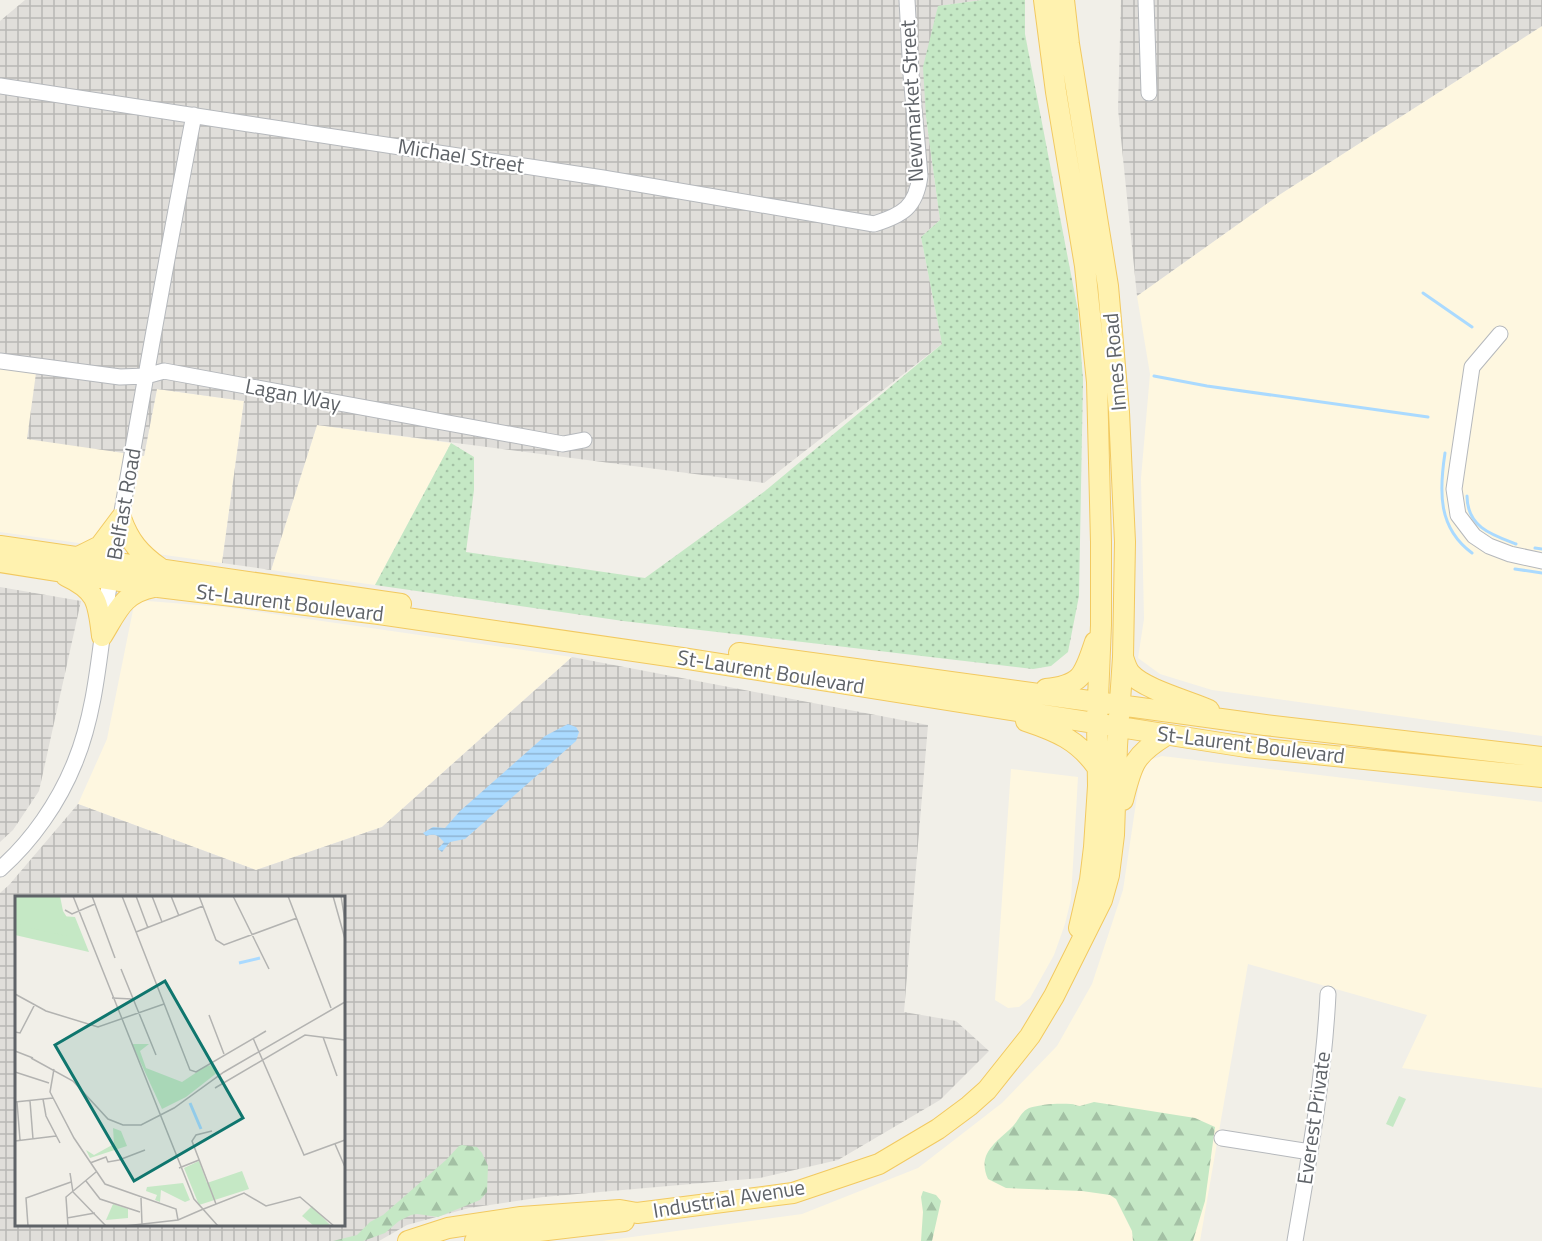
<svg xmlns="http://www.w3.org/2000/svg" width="1542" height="1241" font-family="'Titillium Web',sans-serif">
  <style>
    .commercial { fill: #fef7e0 }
    .industrial { fill: url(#industrial-grid); fill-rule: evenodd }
    .grass { fill: url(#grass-dots) }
    .forest { fill: url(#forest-firs) }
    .garden { fill: #c5e8c5 }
    .water { fill: url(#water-rules) }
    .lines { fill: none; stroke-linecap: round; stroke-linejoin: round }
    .stream { stroke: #aadaff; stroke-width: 3 }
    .minor-casing { stroke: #b5b8bc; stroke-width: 17 }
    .major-casing { stroke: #f2c960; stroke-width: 22 }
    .minor { stroke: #fff; stroke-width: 15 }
    .major { stroke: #fff2af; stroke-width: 20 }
    .labels { text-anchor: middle; stroke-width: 4.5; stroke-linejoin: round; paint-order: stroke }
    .street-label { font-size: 21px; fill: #5f6368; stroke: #fff }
    .inset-river { fill: none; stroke: #aadaff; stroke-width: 3 }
    .inset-road { fill: none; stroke: #b3b3b1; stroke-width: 1.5 }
    .view { fill: #0f766e; fill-opacity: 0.15; stroke: #0f766e; stroke-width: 3 }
    .inset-edge { fill: none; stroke: #5f6368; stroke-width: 3 }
  </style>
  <defs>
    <pattern id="industrial-grid" width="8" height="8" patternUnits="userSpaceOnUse" patternTransform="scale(1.5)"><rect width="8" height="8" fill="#e0deda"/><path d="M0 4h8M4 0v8" fill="none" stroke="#b9b8b5"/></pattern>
    <pattern id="grass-dots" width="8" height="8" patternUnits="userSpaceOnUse" patternTransform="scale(1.5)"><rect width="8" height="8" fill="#c5e8c5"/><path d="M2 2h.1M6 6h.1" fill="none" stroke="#a3c0a4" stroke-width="1.8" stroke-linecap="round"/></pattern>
    <pattern id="forest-firs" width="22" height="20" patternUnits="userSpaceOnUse" patternTransform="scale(1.5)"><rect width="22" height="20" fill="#c5e8c5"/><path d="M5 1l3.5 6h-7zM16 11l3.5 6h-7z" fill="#a3c0a4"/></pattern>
    <pattern id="water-rules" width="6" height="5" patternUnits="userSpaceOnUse" patternTransform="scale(1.5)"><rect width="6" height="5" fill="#aadaff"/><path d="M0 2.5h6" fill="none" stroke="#8eb4d2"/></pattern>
  </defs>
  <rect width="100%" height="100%" fill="#f1efe8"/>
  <path class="commercial" d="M 1542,26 L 1542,736 L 1212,690 L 1160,674 L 1138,658 L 1144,619 L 1141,478 L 1150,374 L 1137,296 L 1279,195 Z
    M 0,366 L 36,373 L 120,452 L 144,456 L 157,389 L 244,401 L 222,563 L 0,532 Z
    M 317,425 L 451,443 L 375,585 L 271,570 Z
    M 135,600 L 224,607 L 572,657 L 382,827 L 256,870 L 78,804 L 107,739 Z
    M 1162,756 L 1542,802 L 1542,1088 L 1402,1068 L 1427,1015 L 1248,964 L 1200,1241 L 602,1241 L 802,1214 L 918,1168 L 1002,1103 L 1057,1046 L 1092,984 L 1123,890 L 1140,776 L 1149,760 Z
    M 1011,769 L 1078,777 L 1071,899 L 1065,924 L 1054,955 L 1030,998 L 1019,1007 L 1008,1008 L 995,1000 Z"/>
  <path class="industrial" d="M 25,0 L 982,0 L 938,6 L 926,117 L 940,220 L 921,237 L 942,344 L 764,483 L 317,425 L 271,570 L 222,563 L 244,401 L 157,389 L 144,456 L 27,439 L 36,373 L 0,366 L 0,21 Z
    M 1121,0 L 1542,0 L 1542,26 L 1279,195 L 1137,296 L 1118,109 Z
    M 0,587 L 81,601 L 39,791 L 13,830 L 0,842 Z
    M 572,657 L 928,725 L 904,1012 L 956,1021 L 989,1051 L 940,1100 L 838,1160 L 760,1178 L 543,1197 L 469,1208 L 407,1225 L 379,1241 L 0,1241 L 0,893 L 9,885 L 78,804 L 256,870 L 382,827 ZM 16,898 L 344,898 L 344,1224 L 16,1224 Z"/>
  <path class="grass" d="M 982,0 L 1025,0 L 1025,34 L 1078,311 L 1083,380 L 1079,596 L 1068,652 L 1051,666 L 1033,669 L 623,621 L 375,585 L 451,443 L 474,457 L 474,490 L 466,552 L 645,578 L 765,491 L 942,344 L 921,237 L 940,220 L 926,117 L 923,67 L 938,6 Z"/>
  <path class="forest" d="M 1094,1102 L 1195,1118 L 1215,1127 L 1205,1201 L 1193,1241 L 1133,1241 L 1132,1231 L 1116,1199 L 1110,1195 L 1082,1191 L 1006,1188 L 988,1179 C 976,1152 998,1142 1014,1125 C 1019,1119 1022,1111 1029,1108 C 1041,1104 1058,1103 1071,1104 C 1074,1104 1077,1106 1080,1106 C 1084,1105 1090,1103 1094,1102 Z
    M 462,1145 L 477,1147 L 482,1153 L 488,1166 L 487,1192 L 480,1200 L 438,1217 L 417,1214 L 411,1215 L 399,1221 L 385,1233 L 363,1241 L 333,1241 L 357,1235 L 370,1222 L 383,1215 L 446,1160 L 459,1146 Z
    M 923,1191 L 936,1195 L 941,1201 L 932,1241 L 921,1241 L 923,1212 L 921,1197 Z"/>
  <path class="garden" d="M 1399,1096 L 1406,1099 L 1393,1127 L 1386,1124 Z"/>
  <path class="water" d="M 568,724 L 576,727 L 579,732 L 576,741 L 465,839 L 450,842 L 442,852 L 438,849 L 444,842 C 438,835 435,833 426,836 L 423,833 L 433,827 L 445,828 L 460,811 L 545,736 Z"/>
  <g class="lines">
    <path class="stream" d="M 1423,293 L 1472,327
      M 1154,376 L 1207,386 L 1428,417
      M 1445,453 C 1439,492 1438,528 1472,553
      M 1467,496 C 1467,527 1492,535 1516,544
      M 1535,548 L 1542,549
      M 1515,569 L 1542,573"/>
    <defs>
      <path id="minor" d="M 1146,0 L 1149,93
        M 0,86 L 603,178 L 874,224 C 903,215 916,207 920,176 L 911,74 L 907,0
        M 1500,334 L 1472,367 L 1454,489 L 1458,515 L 1474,536 L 1489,546 L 1510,554 L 1542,561
        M 0,361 L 120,377 L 146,376 L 164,371 L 563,444 L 584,440
        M 0,869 C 32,841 59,802 75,762 C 98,706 100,640 110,580 C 137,425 164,270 194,115
        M 1222,1138 L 1310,1152
        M 1295,1241 C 1309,1159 1324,1077 1328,994"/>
      <path id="major" d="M 1044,0 L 1056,92 L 1085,266 L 1097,382 L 1101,542 L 1101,625 L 1097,723 L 1098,786 L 1094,847 L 1090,880 L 1079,928
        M 121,518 C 129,541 140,554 160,568
        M 0,546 L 401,604
        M 76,558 L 100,546 L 121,518
        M 0,562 L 158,587 L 379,614 L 682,658 L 1246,747 L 1542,777
        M 66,576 C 98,591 98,603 102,636
        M 102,636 C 118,610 123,593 154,587
        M 739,653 L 1265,725 L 1542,757
        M 1123,657 C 1125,663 1127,670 1131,674 C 1144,689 1189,701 1209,710
        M 1046,689 C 1083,685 1084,674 1095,642
        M 1026,721 C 1056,731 1078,740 1097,767
        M 1123,800 C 1132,765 1133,756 1165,736
        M 408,1241 L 448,1228 L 521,1217 L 620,1210 L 637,1213 L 793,1193 L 879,1164 L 938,1129 L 969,1106 L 987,1090 L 1030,1036 L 1054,996 L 1102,900 L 1109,875 L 1114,835 L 1117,746 L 1123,657 L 1125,542 L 1119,412 L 1108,286 L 1069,44 L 1064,0
        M 475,1241 L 514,1234 L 624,1221"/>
    </defs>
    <use href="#minor" class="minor-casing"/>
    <use href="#major" class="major-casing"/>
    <use href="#minor" class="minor"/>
    <use href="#major" class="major"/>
  </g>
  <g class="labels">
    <g class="street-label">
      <text transform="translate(912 101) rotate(-93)" y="7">Newmarket Street</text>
      <text transform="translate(461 156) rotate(9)" y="7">Michael Street</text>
      <text transform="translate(1115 362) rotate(-95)" y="7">Innes Road</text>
      <text transform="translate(293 395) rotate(11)" y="7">Lagan Way</text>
      <text transform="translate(124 504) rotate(-80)" y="7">Belfast Road</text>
      <text transform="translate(290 603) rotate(7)" y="7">St-Laurent Boulevard</text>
      <text transform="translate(771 672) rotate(9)" y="7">St-Laurent Boulevard</text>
      <text transform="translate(1251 745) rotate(7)" y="7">St-Laurent Boulevard</text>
      <text transform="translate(1314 1118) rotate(-82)" y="7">Everest Private</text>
      <text transform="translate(729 1199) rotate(-9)" y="7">Industrial Avenue</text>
    </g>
  </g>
  <g transform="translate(15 896)">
    <rect width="330" height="330" fill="#f1efe8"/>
    <path d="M 0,0 L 45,0 L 48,15 L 67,45 L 0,30 ZM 117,148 L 134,148 L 125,155 L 131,172 L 167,186 L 191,170 L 197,169 L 203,176 L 171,201 L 147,213 ZM 184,265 L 192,287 L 227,275 L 234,293 L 184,309 L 169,272 ZM 168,287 L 175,304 L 170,306 L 146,294 L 145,306 L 140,304 L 142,299 L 131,295 L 132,291 ZM 98,308 L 113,313 L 113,322 L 91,324 ZM 297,310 L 316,330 L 299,330 L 287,320 Z" fill="#c5e8c5"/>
    <path d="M 46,20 L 60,21 L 74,56 L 0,39 L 0,25 L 11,31 L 52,40 L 52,28 ZM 98,232 L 106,235 L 112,250 L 75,262 L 71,254 L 79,259 L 99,248 Z" fill="#c5e8c5"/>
    <path class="inset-river" d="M 224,67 L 245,62M 175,207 L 186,233"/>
    <path class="inset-road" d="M 58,0 L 179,303 L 203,330M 77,0 L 100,62M 107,0 L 175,174 L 181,176 L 251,135M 121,0 L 133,32M 137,0 L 147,26M 156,0 L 164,20M 184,0 L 201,44 L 209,49 L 282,22M 218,0 L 254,73M 273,0 L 316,112M 318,0 L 330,43M 326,0 L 330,25M 50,14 L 57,18 L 80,8M 121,36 L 188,10M 106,73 L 141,159M 0,98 L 31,115 L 83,131 L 149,108M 97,102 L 117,103M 194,119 L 209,158M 0,136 L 5,137 L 20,108M 308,141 L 322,180M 238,142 L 289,259 L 330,244M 0,155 L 18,162M 16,162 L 58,185 L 93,223 L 108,229 L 126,229 L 159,212 L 209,176 L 330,106M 39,173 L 35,196 L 59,242 L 90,288 L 161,313 L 163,324M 0,176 L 34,187M 200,192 L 290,139 L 330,144M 28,203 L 31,220 L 45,247M 15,205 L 18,243M 0,206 L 38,202M 2,206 L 5,244M 197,235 L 181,239 L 177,245 L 201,308M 0,245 L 41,240M 320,248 L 330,271M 75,267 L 91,261 L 93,266 L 104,264 L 130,254M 164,272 L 184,264M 55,277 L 58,296 L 91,330M 71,285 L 85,303 L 125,316M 126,302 L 127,328M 186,314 L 229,297 L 251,310 L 285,301 L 319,330M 52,322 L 80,317M 13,330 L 11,302 L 56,286M 53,330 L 51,301 L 81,276M 110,330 L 163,324 L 186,314"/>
    <path class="view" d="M 150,85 L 228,222 L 119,285 L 40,149 Z"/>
    <rect width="330" height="330" class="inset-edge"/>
  </g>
</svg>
